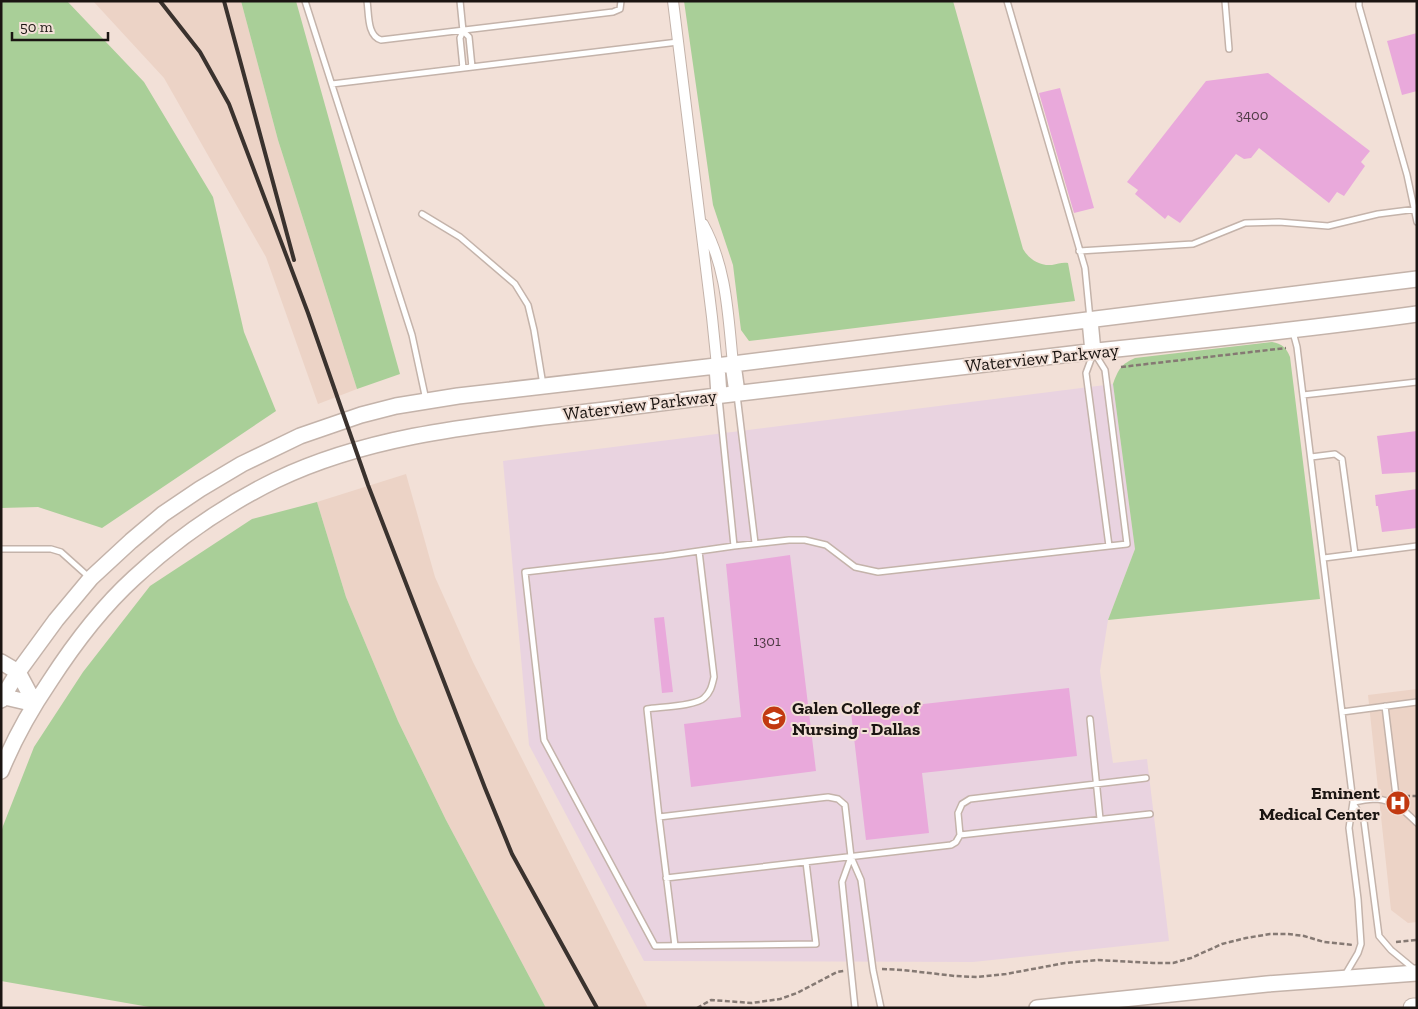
<svg xmlns="http://www.w3.org/2000/svg" width="1418" height="1009" font-family="'Zilla Slab',serif">
  <style>
    .commercial { fill: #e9d3e0 }
    .built { fill: #ecd3c6 }
    .green { fill: #a9cf98 }
    .building { fill: #e9a9db }
    .lines { fill: none; stroke-linecap: round; stroke-linejoin: round }
    .lane-casing { stroke: #c4b3aa; stroke-width: 8 }
    .street-casing { stroke: #c4b3aa; stroke-width: 12 }
    .secondary-casing { stroke: #c4b3aa; stroke-width: 18 }
    .highway-casing { stroke: #c4b3aa; stroke-width: 21 }
    .path { stroke: #857973; stroke-width: 2.5; stroke-dasharray: 5 2.5; stroke-linecap: butt }
    .lane { stroke: #fff; stroke-width: 5 }
    .street { stroke: #fff; stroke-width: 10 }
    .secondary { stroke: #fff; stroke-width: 15 }
    .highway { stroke: #fff; stroke-width: 19 }
    .rail { stroke: #3a322e; stroke-width: 4 }
    .labels { text-anchor: middle; stroke-width: 4; stroke-linejoin: round; paint-order: stroke }
    .number-label { font-size: 15px; fill: #4e3a44 }
    .street-label { font-size: 18px; fill: #1b1512; stroke: #f2e0d7 }
    .poi-label { font-size: 18px; font-weight: bold; fill: #1b1512; stroke: #f2e0d7; text-anchor: start }
  </style>
  <rect width="100%" height="100%" fill="#f2e0d7"/>
  <path class="commercial" d="M 1113,384 L 1135,549 L 1108,620 L 1100,671 L 1113,763 L 1147,759 L 1169,941 L 973,962 L 644,961 L 529,745 L 503,461 Z"/>
  <path class="built" d="M 93,1 L 241,1 L 278,140 L 357,389 L 318,404 L 266,257 L 164,78 Z
    M 406,474 L 435,577 L 473,662 L 648,1008 L 546,1008 L 446,820 L 398,721 L 346,597 L 317,502 Z
    M 1417,689 L 1417,922 L 1408,923 L 1391,910 L 1368,695 Z"/>
  <path class="green" d="M 1,1 L 67,1 L 144,82 L 213,197 L 244,332 L 276,411 L 102,528 L 38,507 L 1,508 Z
    M 241,1 L 296,1 L 400,374 L 357,389 L 278,140 Z
    M 684,1 L 953,1 L 1023,249 C 1029,259 1039,266 1052,265 C 1058,264 1062,262 1068,263 L 1075,301 L 749,341 L 741,330 L 733,265 L 713,205 Z
    M 1272,342 C 1282,344 1286,347 1290,357 L 1320,599 L 1108,620 L 1135,549 L 1113,384 C 1118,370 1121,364 1135,358 Z
    M 317,502 L 346,597 L 398,721 L 446,820 L 546,1008 L 155,1008 L 1,981 L 1,833 L 3,826 L 34,747 L 83,672 L 150,586 L 252,519 Z"/>
  <path class="building" d="M 1417,33 L 1417,91 L 1402,95 L 1387,41 Z
    M 1268,73 L 1370,151 L 1361,162 L 1365,166 L 1344,196 L 1337,192 L 1329,203 L 1259,148 L 1251,158 L 1244,159 L 1236,154 L 1180,223 L 1168,215 L 1165,219 L 1135,194 L 1138,190 L 1127,182 L 1206,81 Z
    M 1060,88 L 1094,208 L 1074,213 L 1039,93 Z
    M 1417,431 L 1417,472 L 1382,474 L 1377,436 Z
    M 1417,489 L 1417,528 L 1382,532 L 1378,506 L 1376,506 L 1375,495 Z
    M 790,555 L 816,771 L 691,787 L 684,724 L 741,717 L 726,564 Z
    M 664,617 L 673,692 L 662,693 L 654,618 Z
    M 1069,688 L 1077,756 L 922,773 L 929,833 L 866,840 L 851,712 Z"/>
  <g class="lines">
    <defs>
      <path id="lane" d="M 305,1 L 412,335 L 426,400
        M 367,1 C 369,14 367,36 381,40 L 613,12 L 620,9 L 621,1
        M 460,1 L 463,31 L 460,38 L 463,68
        M 1007,1 L 1085,268 L 1090,319
        M 1225,1 L 1229,49
        M 1359,1 L 1359,6 L 1407,175 L 1417,222
        M 463,31 L 469,37 L 472,67
        M 332,84 L 678,42
        M 422,214 L 460,237 L 515,284 L 528,305 L 534,330 L 543,385
        M 1079,251 L 1193,244 L 1245,223 L 1279,222 L 1328,226 L 1378,214 L 1417,209
        M 1293,332 L 1297,347 L 1353,802 L 1349,828 L 1358,899 L 1361,944 L 1358,953 L 1345,975
        M 1093,354 L 1086,373 L 1109,546
        M 737,395 L 755,543
        M 1303,395 L 1417,382
        M 719,398 L 734,546
        M 1311,457 L 1335,454 L 1342,459 L 1355,554
        M 1,549 L 51,549 L 61,552 L 90,578
        M 699,551 L 714,677 C 712,685 711,692 704,698 C 696,706 660,707 647,709 L 659,817 L 828,797 L 838,799 L 845,805 L 851,857 L 861,880 L 873,970 L 881,1008
        M 1324,558 L 1417,546
        M 1385,706 L 1397,804
        M 1342,712 L 1417,702
        M 1090,719 L 1100,819
        M 1353,802 C 1360,801 1369,799 1376,799 C 1394,800 1405,811 1417,823
        M 1353,803 L 1364,821 L 1379,936 L 1391,950 L 1414,969
        M 659,817 L 675,946
        M 960,835 L 958,813 L 962,804 L 970,799 L 1146,778
        M 851,857 L 842,882 L 855,1008
        M 806,862 L 816,944 L 655,946 L 544,740 L 525,572 L 664,556 L 734,546 L 789,540 L 805,540 L 826,545 L 855,567 L 878,572 L 1127,544 L 1105,370 L 1095,354
        M 666,878 L 951,845 L 956,842 L 960,835 L 1150,814"/>
      <path id="street" d="M 673,1 L 712,317 L 717,366
        M 703,224 C 727,268 728,315 733,364"/>
      <path id="secondary" d="M 1090,320 L 1093,352
        M 733,364 L 737,393
        M 717,366 L 719,395
        M 1,662 L 18,672 L 35,704
        M 1,696 L 35,704
        M 1,700 L 18,672 L 56,620 L 91,578 L 131,541 L 163,514 L 200,489 L 242,464 L 300,436 L 361,415 L 396,406 L 458,396 L 733,364 L 1417,279
        M 1,771 C 14,739 31,709 50,681 C 74,644 101,608 134,578 C 176,539 225,505 276,480 C 384,428 511,423 628,407 C 784,387 940,369 1097,351 C 1204,340 1310,329 1417,314
        M 1037,1008 L 1267,984 L 1417,973"/>
      <path id="highway" d="M 1413,1008 L 1417,1008"/>
    </defs>
    <use href="#lane" class="lane-casing"/>
    <use href="#street" class="street-casing"/>
    <use href="#secondary" class="secondary-casing"/>
    <use href="#highway" class="highway-casing"/>
    <path class="path" d="M 1121,367 L 1286,348
      M 1405,796 L 1417,796
      M 1396,942 L 1417,940
      M 882,969 L 903,970 L 955,976 L 977,977 L 1006,974 L 1065,963 L 1098,960 L 1153,963 L 1173,963 L 1191,958 L 1222,944 L 1246,938 L 1270,934 L 1288,934 L 1304,936 L 1324,942 L 1353,945
      M 697,1008 L 711,1000 L 752,1003 L 780,999 L 797,993 L 837,972 L 844,971"/>
    <use href="#lane" class="lane"/>
    <use href="#street" class="street"/>
    <use href="#secondary" class="secondary"/>
    <use href="#highway" class="highway"/>
    <path class="rail" d="M 160,1 L 200,52 L 229,104 L 308,313 L 368,485 L 485,788 L 512,854 L 597,1008
      M 224,1 L 294,260"/>
  </g>
  <defs>
    <symbol id="university-disc" viewBox="-11 -11 22 22"><circle r="9.5" fill="#c23910" stroke="#f2e0d7"/><path d="M0-5L7-2L0 1L-7-2ZM-4 1L0 2.5L4 1V4Q0 6-4 4Z" fill="#fff"/></symbol>
    <symbol id="hospital-disc" viewBox="-11 -11 22 22"><circle r="9.5" fill="#c23910" stroke="#f2e0d7"/><path d="M-5-5h3v3.5h4V-5h3V5h-3V1.5h-4V5h-3Z" fill="#fff"/></symbol>
  </defs>
  <g fill-rule="evenodd">
    <use href="#university-disc" x="760" y="704" width="28" height="28"/>
    <use href="#hospital-disc" x="1384" y="789" width="28" height="28"/>
  </g>
  <g class="labels">
    <g class="number-label">
      <text x="1252" y="120">3400</text>
      <text x="767" y="646">1301</text>
    </g>
    <g class="street-label">
      <text transform="translate(1042 358) rotate(-6)" y="6">Waterview Parkway</text>
      <text transform="translate(640 405) rotate(-7)" y="6">Waterview Parkway</text>
    </g>
    <g class="poi-label">
      <text x="792" y="714">Galen College of<tspan x="792" dy="21">Nursing - Dallas</tspan></text>
      <text x="1380" y="799" text-anchor="end">Eminent<tspan x="1380" dy="21">Medical Center</tspan></text>
    </g>
  </g>
  <rect width="1418" height="1009" fill="none" stroke="#1b1512" stroke-width="5"/>
  <path d="M12 32v8h96v-8" fill="none" stroke="#1b1512" stroke-width="2.5"/>
  <text x="20" y="32" font-size="15" fill="#1b1512" stroke="#f2e0d7" stroke-width="4" paint-order="stroke">50 m</text>
</svg>
